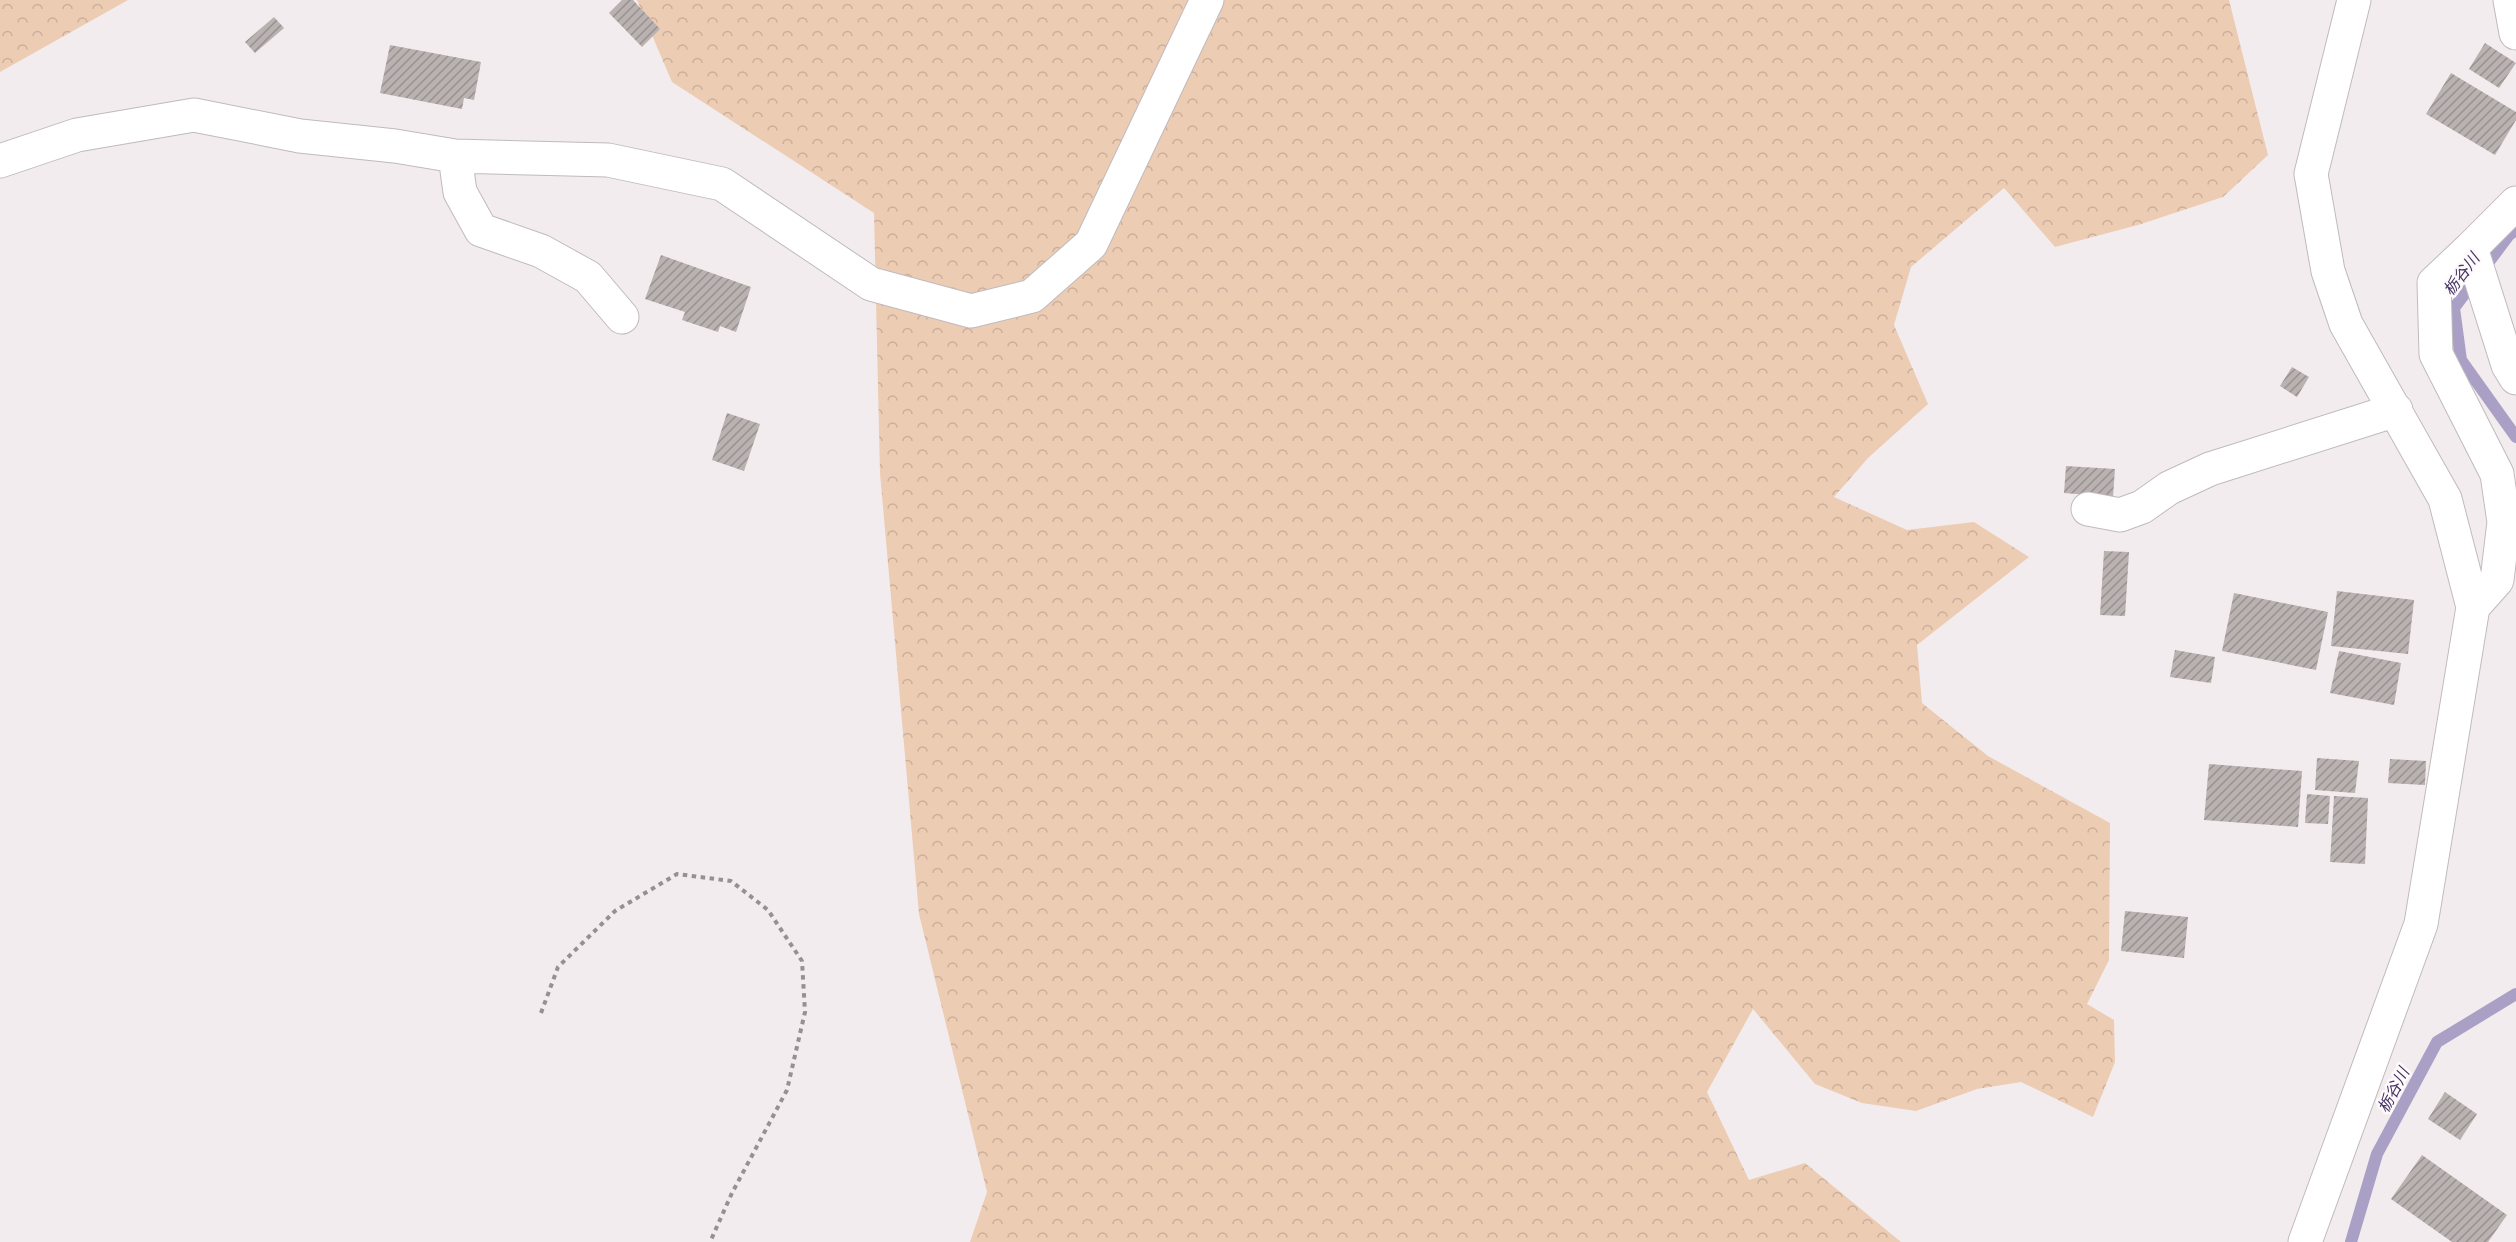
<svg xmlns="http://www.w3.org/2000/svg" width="2516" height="1242" font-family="Poppins,'Noto Sans JP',sans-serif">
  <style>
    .forest { fill: url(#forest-crowns) }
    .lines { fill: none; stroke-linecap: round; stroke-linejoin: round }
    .stream { stroke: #aa9fc4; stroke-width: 12 }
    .building { fill: url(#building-hatch) }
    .minor-casing { stroke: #c0babc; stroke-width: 35 }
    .path { stroke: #959092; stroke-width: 4; stroke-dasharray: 4.5 4.5; stroke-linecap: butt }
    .minor { stroke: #fff; stroke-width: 33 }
    .labels { text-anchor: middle; stroke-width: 5; stroke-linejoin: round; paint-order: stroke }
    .water-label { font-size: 16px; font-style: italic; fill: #443364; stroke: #fefafb }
  </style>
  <defs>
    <pattern id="forest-crowns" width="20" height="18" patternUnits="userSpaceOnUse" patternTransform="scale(1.5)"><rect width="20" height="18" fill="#edccb4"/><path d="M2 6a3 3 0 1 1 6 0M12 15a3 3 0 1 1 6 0" fill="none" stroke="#cbaf9b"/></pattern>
    <pattern id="building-hatch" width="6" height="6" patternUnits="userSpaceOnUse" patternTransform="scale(1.5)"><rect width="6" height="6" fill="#b9b2b1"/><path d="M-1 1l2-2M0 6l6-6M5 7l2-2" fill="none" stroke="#979190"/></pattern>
  </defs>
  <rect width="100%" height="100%" fill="#f3ecee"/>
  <path class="forest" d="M 0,0 L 128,0 L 0,72 Z
    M 637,0 L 2229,0 L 2268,155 L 2223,197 L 2138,225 L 2055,247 L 2004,188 L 1911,267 L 1894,325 L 1928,404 L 1868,458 L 1834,497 L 1907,530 L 1974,522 L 2029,557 L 1917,645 L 1922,703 L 1988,756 L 2110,823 L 2109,960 L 2087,1004 L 2114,1020 L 2115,1062 L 2093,1117 L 2021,1082 L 1977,1089 L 1916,1111 L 1862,1103 L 1815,1084 L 1753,1009 L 1707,1092 L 1749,1180 L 1805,1163 L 1901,1242 L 970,1242 L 987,1192 L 919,914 L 880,473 L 874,213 L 672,82 Z"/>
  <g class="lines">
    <path class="stream" d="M 2516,230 L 2509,235 L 2454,308 L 2461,360 L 2516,437
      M 2351,1242 L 2377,1154 L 2437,1042 L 2516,994"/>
  </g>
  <path class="building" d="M 622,0 L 633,0 L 660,29 L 642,47 L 609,13 Z
    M 274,17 L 284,28 L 255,53 L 245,42 Z
    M 2485,43 L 2516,63 L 2499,88 L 2469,69 Z
    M 390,45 L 481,62 L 474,100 L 464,98 L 462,109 L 380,93 Z
    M 2451,73 L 2516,112 L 2516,120 L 2495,155 L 2426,114 Z
    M 661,255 L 751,287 L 736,332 L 720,326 L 718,332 L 682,320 L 685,312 L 645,299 Z
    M 2292,367 L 2309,377 L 2297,397 L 2280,386 Z
    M 727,413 L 760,424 L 744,471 L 712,460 Z
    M 2066,466 L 2115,469 L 2113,497 L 2064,493 Z
    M 2104,551 L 2129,552 L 2125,616 L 2100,615 Z
    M 2337,591 L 2414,600 L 2408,654 L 2331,646 Z
    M 2234,593 L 2328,612 L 2316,670 L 2222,651 Z
    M 2175,650 L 2215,657 L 2211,683 L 2170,677 Z
    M 2339,651 L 2401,663 L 2394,705 L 2330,693 Z
    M 2317,758 L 2359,761 L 2355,793 L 2315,790 Z
    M 2390,759 L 2426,761 L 2425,785 L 2388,783 Z
    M 2209,764 L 2302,771 L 2298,827 L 2204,820 Z
    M 2307,794 L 2330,796 L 2328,824 L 2305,823 Z
    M 2334,796 L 2368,798 L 2365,864 L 2330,862 Z
    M 2125,911 L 2188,917 L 2184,958 L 2121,951 Z
    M 2445,1092 L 2477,1114 L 2460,1140 L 2428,1119 Z
    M 2422,1155 L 2507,1215 L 2488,1242 L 2452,1242 L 2391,1199 Z"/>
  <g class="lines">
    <defs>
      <path id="minor" d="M 2510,0 L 2516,33
        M 455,156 L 460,192 L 481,230 L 541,251 L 588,277 L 622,317
        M 0,161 L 77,135 L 194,115 L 300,136 L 395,146 L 455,156 L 608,160 L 722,184 L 871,284 L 971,311 L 1032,296 L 1091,244 L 1207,0
        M 2471,248 L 2516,203
        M 2088,509 L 2120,515 L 2142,507 L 2169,488 L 2210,469 L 2396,410
        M 2473,607 L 2497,580 L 2504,522 L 2497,474 L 2436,354 L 2434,283 L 2471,248 L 2508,365 L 2516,378
        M 2305,1242 L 2421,924 L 2473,607 L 2445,499 L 2346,324 L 2328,271 L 2311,174 L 2354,0"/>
    </defs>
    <use href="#minor" class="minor-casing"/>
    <path class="path" d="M 541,1013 L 558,967 L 615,911 L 677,874 L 731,881 L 768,910 L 802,961 L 805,1012 L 787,1090 L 732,1193 L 710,1242"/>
    <use href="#minor" class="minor"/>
  </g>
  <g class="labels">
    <g class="water-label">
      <text transform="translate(2461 274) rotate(-53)" y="6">栃谷川</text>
      <text transform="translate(2393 1090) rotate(-62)" y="6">栃谷川</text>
    </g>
  </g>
</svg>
